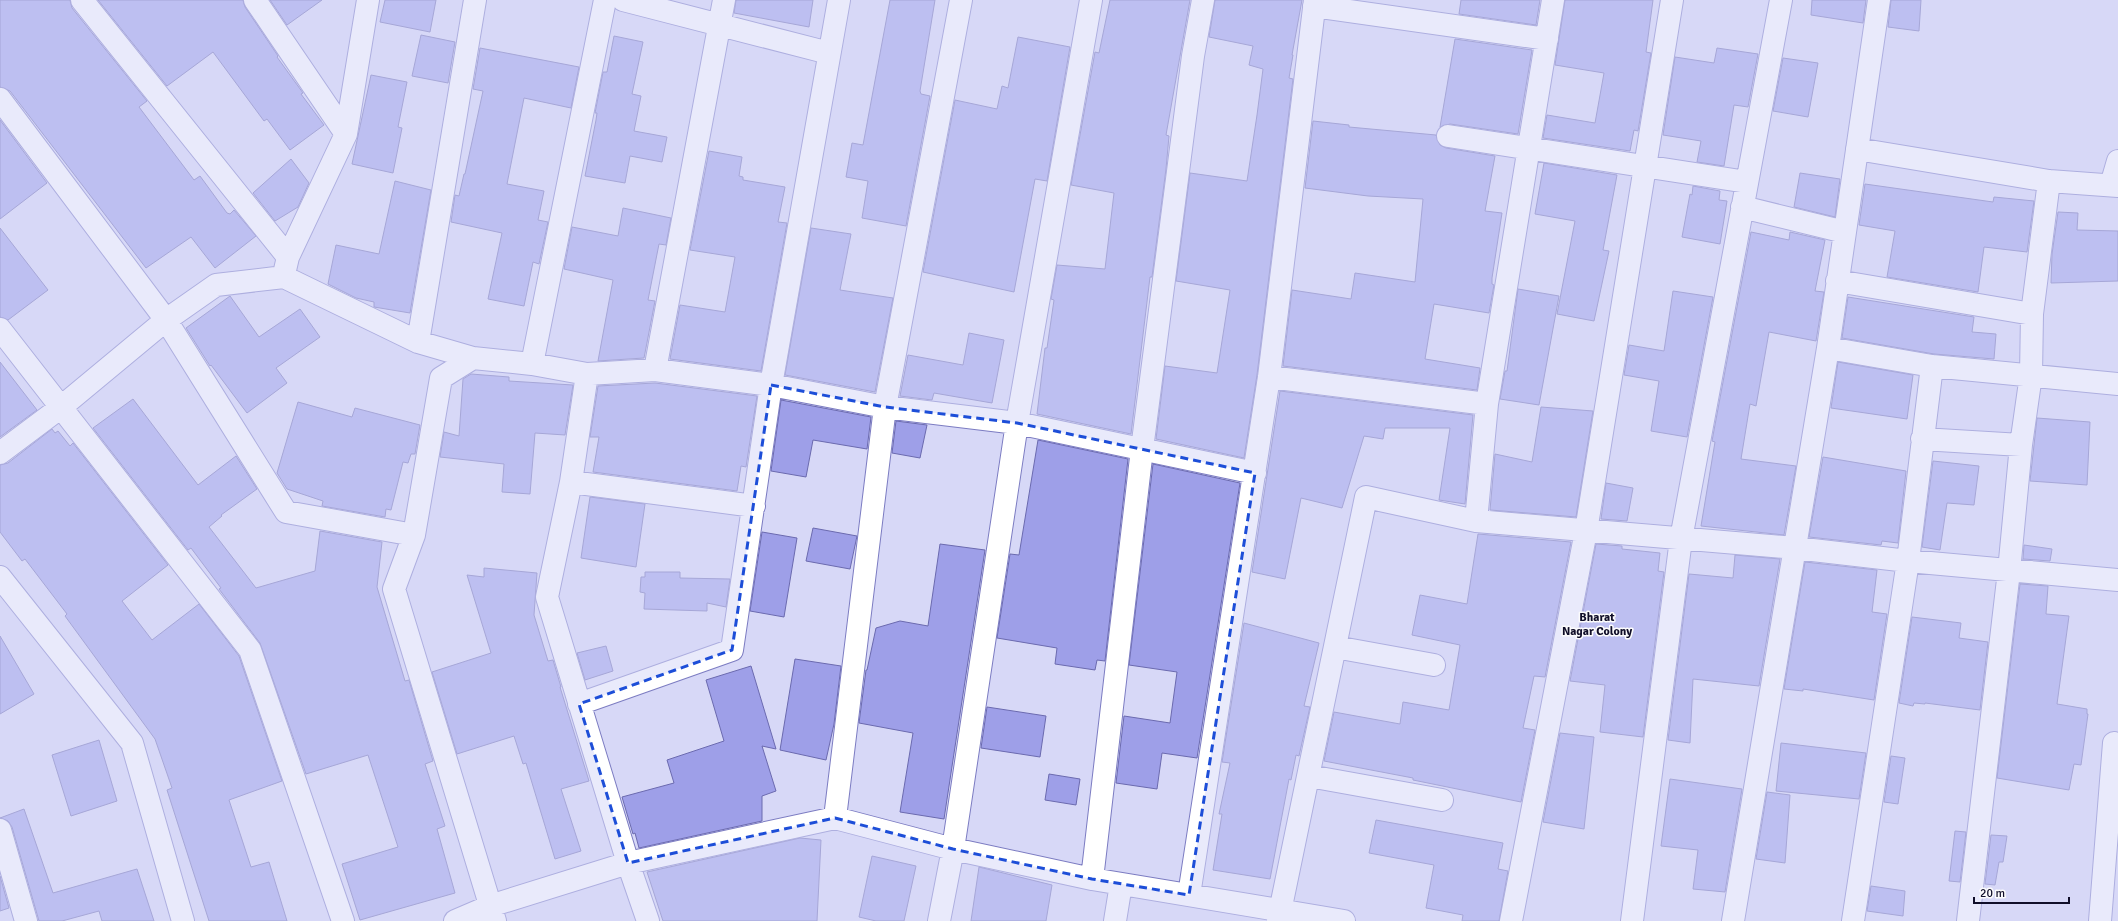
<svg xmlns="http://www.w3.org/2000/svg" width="2118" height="921" font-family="Signika,sans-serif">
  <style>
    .building { fill: #9e9fe8; stroke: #6b6aaf }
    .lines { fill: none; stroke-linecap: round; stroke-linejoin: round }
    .street-casing { stroke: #7c7cc2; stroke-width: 24 }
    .street { stroke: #fff; stroke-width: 22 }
    .marked { fill: none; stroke: #1d4ed8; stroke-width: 3; stroke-dasharray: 8 5; stroke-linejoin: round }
    .labels { text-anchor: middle; stroke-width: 3; stroke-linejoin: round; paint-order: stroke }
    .neighbourhood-label { font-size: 12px; font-weight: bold; fill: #100e29; stroke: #fcfcfc }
  </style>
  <rect width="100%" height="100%" fill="#d7d8f7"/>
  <path class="building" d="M 0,0 L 70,0 L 72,8 L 147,101 L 139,107 L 194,180 L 200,176 L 227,213 L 230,214 L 234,210 L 256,236 L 215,268 L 191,237 L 146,268 L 10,91 L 0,87 Z
    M 98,0 L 243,0 L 245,7 L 278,56 L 277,57 L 303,93 L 301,94 L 324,125 L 290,150 L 267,119 L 264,121 L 213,52 L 167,86 Z
    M 270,0 L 322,0 L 287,25 Z
    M 385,0 L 436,0 L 430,32 L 380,22 Z
    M 736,0 L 813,0 L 809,27 L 734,13 Z
    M 890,0 L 935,0 L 920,91 L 921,94 L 930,96 L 906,226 L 862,218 L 868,181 L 846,177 L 852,143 L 863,145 Z
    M 1110,0 L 1190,0 L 1166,135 L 1169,136 L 1166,169 L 1152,277 L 1150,277 L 1131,434 L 1037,414 L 1045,348 L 1047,348 L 1054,300 L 1051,299 L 1057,265 L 1105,269 L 1114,193 L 1071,185 L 1095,52 L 1099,53 Z
    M 1215,0 L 1302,0 L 1292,55 L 1293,55 L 1289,78 L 1293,79 L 1257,375 L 1244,458 L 1156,439 L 1165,366 L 1217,373 L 1230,290 L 1176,281 L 1190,173 L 1247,181 L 1257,115 L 1263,69 L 1249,65 L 1253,46 L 1209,37 Z
    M 1461,0 L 1540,0 L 1536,25 L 1459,14 Z
    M 1565,0 L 1653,0 L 1646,52 L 1651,53 L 1638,131 L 1634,130 L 1630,151 L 1543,138 L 1547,115 L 1595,123 L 1604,73 L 1555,65 Z
    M 1812,0 L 1866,0 L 1863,23 L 1811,15 Z
    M 1891,0 L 1921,0 L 1919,31 L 1888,27 Z
    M 421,35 L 455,42 L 448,83 L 412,76 Z
    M 614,36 L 643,42 L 632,94 L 641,96 L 634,131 L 667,137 L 662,162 L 630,156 L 625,183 L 585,176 L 596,120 L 597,113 L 595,113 L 603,72 L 607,72 Z
    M 1018,37 L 1070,47 L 1047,181 L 1035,179 L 1014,292 L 923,272 L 955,100 L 997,109 L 1002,86 L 1008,88 Z
    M 1455,39 L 1532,50 L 1518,134 L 1450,124 L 1440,127 Z
    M 480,48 L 579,67 L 571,108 L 524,98 L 507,184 L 544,191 L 538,220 L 548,222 L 539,264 L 533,262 L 524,306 L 488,299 L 502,233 L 451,222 L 455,195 L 459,196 L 464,174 L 465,174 L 483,91 L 473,89 Z
    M 1717,48 L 1758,54 L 1748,107 L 1734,105 L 1724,166 L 1697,162 L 1701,141 L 1663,135 L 1675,57 L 1714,63 Z
    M 1783,58 L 1818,63 L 1808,117 L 1773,111 Z
    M 371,75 L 407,82 L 398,127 L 402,128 L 393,173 L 352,164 Z
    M 0,120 L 47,183 L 0,219 Z
    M 1313,121 L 1349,125 L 1349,127 L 1436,135 L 1440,145 L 1446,148 L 1495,156 L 1485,211 L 1502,213 L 1492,278 L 1492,284 L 1494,285 L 1489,313 L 1434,304 L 1425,359 L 1480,368 L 1477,390 L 1283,366 L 1292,290 L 1351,299 L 1355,273 L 1415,282 L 1423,199 L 1368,196 L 1305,188 Z
    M 709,151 L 742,157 L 739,176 L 743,177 L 743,180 L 785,187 L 778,222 L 787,223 L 761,371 L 670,359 L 680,305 L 725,312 L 735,257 L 690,250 Z
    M 291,159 L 309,183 L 298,207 L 275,221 L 253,193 Z
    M 1544,163 L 1617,175 L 1603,250 L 1609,251 L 1594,321 L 1557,314 L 1575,221 L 1535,214 Z
    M 1800,173 L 1840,179 L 1835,217 L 1794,207 Z
    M 395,181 L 431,190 L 410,313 L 374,307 L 374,302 L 356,298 L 328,284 L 336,245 L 379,254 Z
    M 1865,184 L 1993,202 L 1994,197 L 2034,201 L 2027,252 L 1984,247 L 1978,292 L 1887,277 L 1895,231 L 1859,225 Z
    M 1693,186 L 1720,191 L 1719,200 L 1727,201 L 1720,244 L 1682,237 L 1690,194 L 1692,195 Z
    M 623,208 L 671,218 L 666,245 L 659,244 L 648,300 L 655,301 L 644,358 L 598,361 L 613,280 L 564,269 L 572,227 L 618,236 Z
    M 2058,212 L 2078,213 L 2077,230 L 2118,231 L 2118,281 L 2051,283 L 2052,254 Z
    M 0,228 L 48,290 L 8,320 L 0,317 Z
    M 811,228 L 851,234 L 840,290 L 893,298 L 875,392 L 785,375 Z
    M 1751,232 L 1789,240 L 1790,232 L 1825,240 L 1815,291 L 1824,292 L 1816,341 L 1769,332 L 1756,406 L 1750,404 L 1741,459 L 1796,466 L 1784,535 L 1701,526 L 1715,442 L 1712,441 Z
    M 1518,289 L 1559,296 L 1539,405 L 1500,399 L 1505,371 L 1507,371 Z
    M 1673,291 L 1713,297 L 1687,437 L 1651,431 L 1659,381 L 1624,375 L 1629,345 L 1664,351 Z
    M 230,296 L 259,337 L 300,309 L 320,337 L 276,368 L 287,383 L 247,413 L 211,365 L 210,366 L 186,328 Z
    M 1848,297 L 1974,317 L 1972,332 L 1996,334 L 1994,359 L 1934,354 L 1842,338 Z
    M 969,333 L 1004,340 L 992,403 L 934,393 L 932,400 L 900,396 L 908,355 L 963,365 Z
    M 0,362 L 37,410 L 0,437 Z
    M 1838,362 L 1913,375 L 1907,419 L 1831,408 Z
    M 471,374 L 509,377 L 509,381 L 573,385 L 565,435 L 535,433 L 530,494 L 502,492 L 504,464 L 440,457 L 444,432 L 459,436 L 463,379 Z
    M 655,383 L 757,396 L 746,467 L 741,466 L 737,491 L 593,472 L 599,437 L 590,437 L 598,386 Z
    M 1280,391 L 1473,415 L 1465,504 L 1439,500 L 1450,428 L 1385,428 L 1383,439 L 1364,436 L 1342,508 L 1301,498 L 1285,579 L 1252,572 Z
    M 133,399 L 198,485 L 236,456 L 257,489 L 221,515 L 222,516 L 209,527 L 256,588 L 315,571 L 320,531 L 382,542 L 377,587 L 405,681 L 409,680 L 433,761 L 425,764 L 445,826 L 437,829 L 455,893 L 360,920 L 342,864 L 398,847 L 368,755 L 306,774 L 260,643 L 219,589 L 221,588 L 191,548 L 188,550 L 93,428 Z
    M 781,400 L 871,417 L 867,449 L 813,440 L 806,477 L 771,471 Z
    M 298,402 L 352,417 L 355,408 L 420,425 L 415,454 L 411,454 L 408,463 L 403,462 L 391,510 L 386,509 L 385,517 L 322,506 L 323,501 L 287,489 L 277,473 Z
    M 1541,407 L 1593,411 L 1576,517 L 1490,510 L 1495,454 L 1532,462 Z
    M 2037,418 L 2090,422 L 2087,485 L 2030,481 Z
    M 896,421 L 927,425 L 920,458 L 892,453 Z
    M 52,429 L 55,433 L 58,431 L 70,446 L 73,443 L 168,565 L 122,601 L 152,640 L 199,604 L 239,656 L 282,781 L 229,800 L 251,867 L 269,862 L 287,921 L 209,921 L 167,790 L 172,788 L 155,739 L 65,616 L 67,614 L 25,559 L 22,561 L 0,532 L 0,465 L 8,463 Z
    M 1038,440 L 1128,459 L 1105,661 L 1097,660 L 1095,670 L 1055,664 L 1057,648 L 997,638 L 1010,554 L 1019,555 Z
    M 1823,457 L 1906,471 L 1898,543 L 1882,541 L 1881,545 L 1809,537 Z
    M 1933,461 L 1979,466 L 1974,505 L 1947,503 L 1940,550 L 1922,547 Z
    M 1153,464 L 1240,483 L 1197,758 L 1162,753 L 1157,789 L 1116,783 L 1124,716 L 1170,723 L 1177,672 L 1129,665 Z
    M 1606,483 L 1633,488 L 1627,521 L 1601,519 Z
    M 590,497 L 645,504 L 636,567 L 581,558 Z
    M 813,528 L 857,536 L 850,569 L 806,561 Z
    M 762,532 L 797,538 L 784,617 L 750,611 Z
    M 1478,534 L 1571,542 L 1545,677 L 1534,676 L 1523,728 L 1535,730 L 1521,802 L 1413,780 L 1413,778 L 1324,761 L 1334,712 L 1400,724 L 1403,702 L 1449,710 L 1460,645 L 1412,635 L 1420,595 L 1467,604 Z
    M 940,544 L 985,550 L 944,819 L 900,812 L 913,733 L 859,723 L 866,670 L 867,670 L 876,628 L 900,621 L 928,626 Z
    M 1596,544 L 1622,546 L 1622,549 L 1660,553 L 1658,571 L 1664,572 L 1643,737 L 1600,732 L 1605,685 L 1570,681 Z
    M 2024,545 L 2052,549 L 2050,561 L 2023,559 Z
    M 1735,555 L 1780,559 L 1759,686 L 1693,679 L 1690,743 L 1668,740 L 1689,574 L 1733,578 Z
    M 1805,562 L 1877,570 L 1872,612 L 1887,614 L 1874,700 L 1803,689 L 1803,691 L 1784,689 Z
    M 484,568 L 537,573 L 534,615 L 548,661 L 553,660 L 561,687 L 560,687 L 589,781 L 561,789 L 581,851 L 555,859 L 526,763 L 523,764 L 514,736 L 457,754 L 432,672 L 491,653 L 467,575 L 484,577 Z
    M 645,572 L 680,572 L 680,578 L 730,579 L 726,607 L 707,603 L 707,611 L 644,609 L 645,593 L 640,592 L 641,577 L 645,577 Z
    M 2020,584 L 2048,586 L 2046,614 L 2069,616 L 2057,704 L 2087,709 L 2087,714 L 2088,714 L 2081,765 L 2074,764 L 2069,790 L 1997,778 Z
    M 1912,617 L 1961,623 L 1959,638 L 1988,642 L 1980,710 L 1925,703 L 1925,704 L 1914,703 L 1913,706 L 1899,703 Z
    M 1244,623 L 1319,643 L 1304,706 L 1310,707 L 1299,756 L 1296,755 L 1291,780 L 1289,779 L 1270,879 L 1213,870 L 1222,814 L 1219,814 L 1230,763 L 1222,762 Z
    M 0,636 L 34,694 L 0,714 Z
    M 606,646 L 613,671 L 585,680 L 577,653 Z
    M 795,659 L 841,666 L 834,724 L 826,760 L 780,750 Z
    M 751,666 L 776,749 L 762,746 L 776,791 L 762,796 L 762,821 L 639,848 L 635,833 L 633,834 L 622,797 L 674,783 L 667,760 L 724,741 L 706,680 Z
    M 987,707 L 1046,716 L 1040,757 L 981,748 Z
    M 1560,733 L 1594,737 L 1584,829 L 1543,822 Z
    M 99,740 L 117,801 L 71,816 L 52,755 Z
    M 1781,743 L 1866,753 L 1859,799 L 1776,791 Z
    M 1891,756 L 1905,758 L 1898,804 L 1884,802 Z
    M 1049,774 L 1080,779 L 1076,805 L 1045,800 Z
    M 1670,779 L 1742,789 L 1725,892 L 1693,889 L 1698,850 L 1661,846 Z
    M 1767,792 L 1790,795 L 1785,863 L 1756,859 Z
    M 24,809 L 53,893 L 137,869 L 154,921 L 102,921 L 99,911 L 62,921 L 39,921 L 12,827 L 8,821 L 0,818 Z
    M 1376,820 L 1503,843 L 1498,869 L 1508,871 L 1499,921 L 1462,921 L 1463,915 L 1426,908 L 1434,865 L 1369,853 Z
    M 1955,831 L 1966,832 L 1960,882 L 1949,881 Z
    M 1991,835 L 2007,836 L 2003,862 L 1999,862 L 1995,885 L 1985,884 Z
    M 800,838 L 821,840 L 817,921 L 663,921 L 647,872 Z
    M 872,856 L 916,866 L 904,921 L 876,921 L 859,917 Z
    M 979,867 L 1052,885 L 1046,921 L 971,921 Z
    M 0,876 L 9,908 L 0,911 Z
    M 1871,886 L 1905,891 L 1903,916 L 1867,911 Z"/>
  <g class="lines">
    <defs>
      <path id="street" d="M 82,0 L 288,257
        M 255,0 L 346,134
        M 623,0 L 829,53
        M 1314,6 L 1547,39
        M 0,99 L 166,320 L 286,512 L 414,535
        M 1448,136 L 1747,182
        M 1857,149 L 2049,181 L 2118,186
        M 2111,185 L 2118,161
        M 1742,207 L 1845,232
        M 285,270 L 288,257 L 346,134 L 368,0
        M 1837,281 L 2032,314
        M 0,329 L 250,650 L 343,921
        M 418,342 L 475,0
        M 1828,348 L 1932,366 L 2118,384
        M 473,358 L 441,378 L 414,535 L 394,589 L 495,921
        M 532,364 L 605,0
        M 655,370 L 724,0
        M 587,374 L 571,482 L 547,597 L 628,863 L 648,921
        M 1269,377 L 1487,404
        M 1922,439 L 2021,445
        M 0,453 L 60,408 L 166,320 L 216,285 L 284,277 L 418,342 L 473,358 L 532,364 L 587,374 L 655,370 L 771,385 L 885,407 L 1017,423 L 1255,473
        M 571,482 L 754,506
        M 1476,521 L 1487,404 L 1553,0
        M 0,577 L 132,743 L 183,921
        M 1335,647 L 1434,665
        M 579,704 L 732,650 L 771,385 L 839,0
        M 1309,776 L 1442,800
        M 835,818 L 885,407 L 961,0
        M 0,830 L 26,921
        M 1092,879 L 1142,449 L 1193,56 L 1203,0
        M 1189,895 L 1269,377 L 1315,0
        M 455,921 L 490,906 L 628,863 L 835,818 L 953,849 L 1092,879 L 1344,921
        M 939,921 L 953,849 L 1017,423 L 1091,0
        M 1115,921 L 1121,884
        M 1278,921 L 1366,497 L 1476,521 L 1795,548 L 1908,561 L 2118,580
        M 1511,921 L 1586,531 L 1672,0
        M 1632,921 L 1681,539 L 1781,0
        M 1733,921 L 1828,348 L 1879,0
        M 1853,921 L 1908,561 L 1932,366
        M 1968,921 L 2009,571 L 2021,445 L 2031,375 L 2032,314 L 2049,181
        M 2100,921 L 2114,743"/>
    </defs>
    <use href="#street" class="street-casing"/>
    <use href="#street" class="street"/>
  </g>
  <path d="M0 0H2118V921H0ZM 771,385 L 885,407 L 1017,423 L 1255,473 L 1189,895 L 1092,879 L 953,849 L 835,818 L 628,863 L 579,704 L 732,650 Z" fill="#d7d8f7" fill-opacity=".55" fill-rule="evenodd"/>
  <path class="marked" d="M 771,385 L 885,407 L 1017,423 L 1255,473 L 1189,895 L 1092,879 L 953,849 L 835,818 L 628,863 L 579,704 L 732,650 Z"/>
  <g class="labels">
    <g class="neighbourhood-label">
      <text x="1597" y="621">Bharat<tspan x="1597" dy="14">Nagar Colony</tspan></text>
    </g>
  </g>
  <path d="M1974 897v6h95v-6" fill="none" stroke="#100e29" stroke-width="2"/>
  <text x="1980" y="897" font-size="12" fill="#100e29" stroke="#fcfcfc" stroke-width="3" paint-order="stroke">20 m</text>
</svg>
